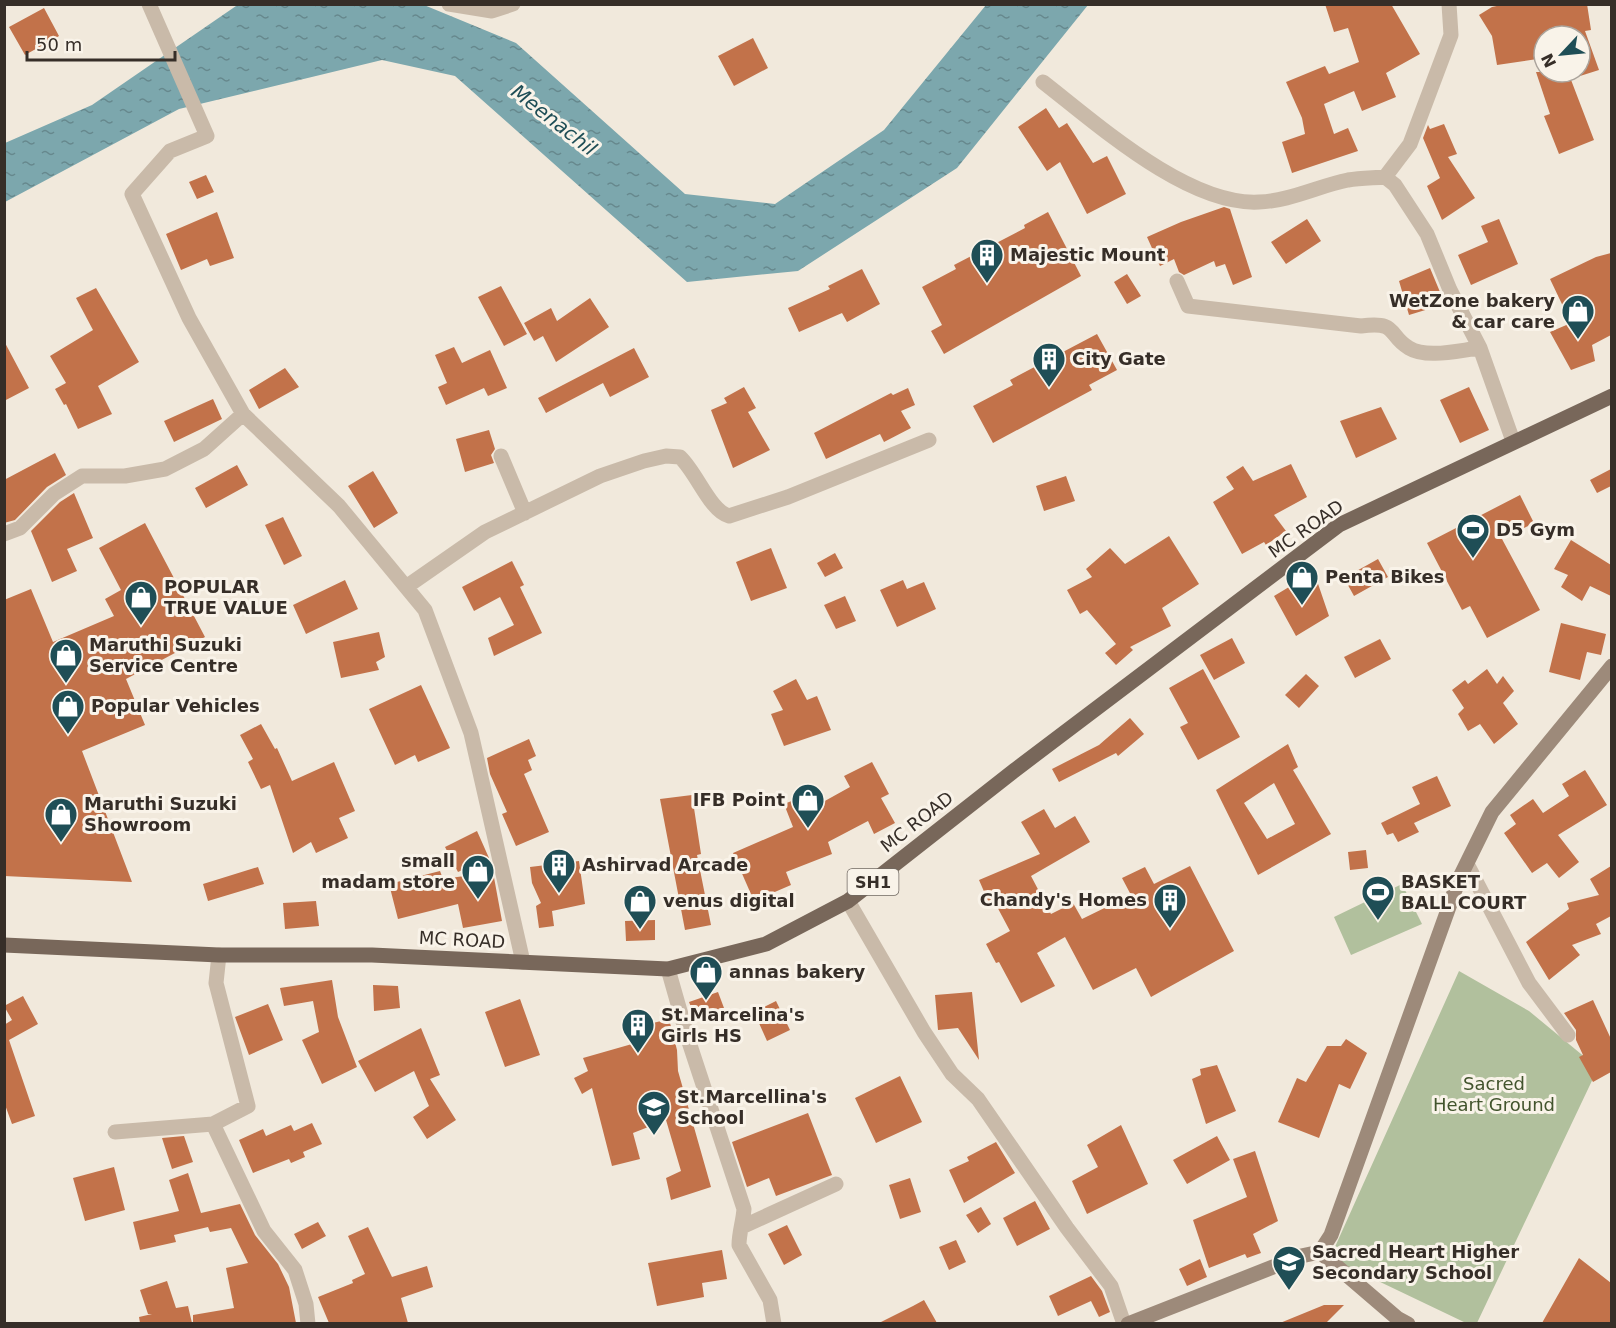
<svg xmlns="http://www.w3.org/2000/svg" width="1616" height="1328" font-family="'DejaVu Sans',sans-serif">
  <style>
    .green { fill: #b1c09d }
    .water { fill: url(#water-ripples) }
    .building { fill: #c2724a; fill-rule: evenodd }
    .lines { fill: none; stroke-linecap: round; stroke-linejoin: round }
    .street { stroke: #c9baa9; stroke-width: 15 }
    .secondary { stroke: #9d8a7a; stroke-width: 15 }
    .primary { stroke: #78675a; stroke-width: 15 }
    .labels { text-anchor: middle; stroke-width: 6; stroke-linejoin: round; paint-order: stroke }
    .shield { fill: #f9f3e9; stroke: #706962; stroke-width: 1.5 }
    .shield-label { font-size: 16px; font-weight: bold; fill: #362e28 }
    .poi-label { font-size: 18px; font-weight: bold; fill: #362e28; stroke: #f9f3e9; text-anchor: start }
    .street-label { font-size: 18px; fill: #362e28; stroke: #f9f3e9 }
    .park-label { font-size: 18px; fill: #42542d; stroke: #f9f3e9 }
    .water-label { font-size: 20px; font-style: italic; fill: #1f4e56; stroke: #f9f3e9 }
  </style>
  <defs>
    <pattern id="water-ripples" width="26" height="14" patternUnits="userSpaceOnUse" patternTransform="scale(1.5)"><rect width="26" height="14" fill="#7ca7ad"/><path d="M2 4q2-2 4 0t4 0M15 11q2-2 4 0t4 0" fill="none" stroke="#66888d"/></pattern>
  </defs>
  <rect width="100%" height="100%" fill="#f1e9dc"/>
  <path class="green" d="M 1402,884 L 1422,924 L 1351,955 L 1334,917 Z
    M 1459,971 L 1529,1011 L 1598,1068 L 1477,1323 L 1466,1323 L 1330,1258 Z"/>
  <path class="water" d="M 258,4 L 424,5 L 516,43 L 685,194 L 775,204 L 884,130 L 986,5 L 1088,5 L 957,168 L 798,271 L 687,282 L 455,76 L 382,60 L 179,109 L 5,202 L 5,143 L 92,105 L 236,6 Z"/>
  <path class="building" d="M 1325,4 L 1391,4 L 1420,54 L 1386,73 L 1396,97 L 1362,111 L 1354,91 L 1324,104 L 1334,134 L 1348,128 L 1358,151 L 1292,173 L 1282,142 L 1305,134 L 1302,118 L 1286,82 L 1325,66 L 1329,74 L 1359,62 L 1348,28 L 1334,32 Z
    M 1506,4 L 1587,4 L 1591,30 L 1585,31 L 1599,70 L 1580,76 L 1580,36 L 1544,36 L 1544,58 L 1497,65 L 1492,36 L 1479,15 L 1492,7 Z
    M 44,8 L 59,36 L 25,55 L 9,27 Z
    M 753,38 L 768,68 L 734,86 L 718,56 Z
    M 1536,72 L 1568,72 L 1594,140 L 1559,154 L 1544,116 L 1550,114 Z
    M 1046,108 L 1059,128 L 1067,123 L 1093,163 L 1107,156 L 1126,194 L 1087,214 L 1060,162 L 1047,171 L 1018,127 Z
    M 1444,124 L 1457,154 L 1448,157 L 1475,198 L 1442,220 L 1427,186 L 1440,178 L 1423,138 L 1428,125 L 1430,129 Z
    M 206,175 L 214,192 L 197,199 L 189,182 Z
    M 1224,207 L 1230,209 L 1252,277 L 1233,285 L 1225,264 L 1216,267 L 1214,261 L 1184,275 L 1179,272 L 1174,259 L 1160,266 L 1147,237 L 1181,222 Z
    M 217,212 L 234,258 L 210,266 L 207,259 L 181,270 L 166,234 Z
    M 1048,212 L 1081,276 L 944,354 L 931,331 L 942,325 L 922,287 L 956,269 L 954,265 L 1025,228 L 1024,225 Z
    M 1307,219 L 1321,241 L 1286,264 L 1271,242 Z
    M 1499,219 L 1518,264 L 1471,285 L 1458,255 L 1488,242 L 1481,226 Z
    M 1611,253 L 1611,335 L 1592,345 L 1595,361 L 1571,370 L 1550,332 L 1571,323 L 1550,279 L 1596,257 Z
    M 1430,268 L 1445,304 L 1409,315 L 1399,281 Z
    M 862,269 L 880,304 L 847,322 L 842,313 L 799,332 L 788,308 L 830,289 L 828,286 Z
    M 1127,274 L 1141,296 L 1127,304 L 1114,282 Z
    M 501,286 L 527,334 L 504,346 L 478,297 Z
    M 96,288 L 139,362 L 98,386 L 112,414 L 78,429 L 66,404 L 64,405 L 55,389 L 66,383 L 50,356 L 93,330 L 76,298 Z
    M 590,298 L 609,327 L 556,362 L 543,336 L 534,341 L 524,323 L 551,308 L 557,321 Z
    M 1097,334 L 1117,370 L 1089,385 L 1092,390 L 993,443 L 973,406 L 1013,385 L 1010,380 Z
    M 4,341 L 29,388 L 4,401 Z
    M 454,347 L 462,363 L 490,350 L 507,388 L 488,396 L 484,388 L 446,405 L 438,387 L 447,383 L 435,355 Z
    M 634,348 L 649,377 L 610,397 L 603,383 L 546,413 L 538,398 Z
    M 285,368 L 299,387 L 259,409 L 249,390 Z
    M 744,387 L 756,408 L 748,412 L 770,450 L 733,468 L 711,410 L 727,403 L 724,398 Z
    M 1469,387 L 1489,430 L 1460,443 L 1440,400 Z
    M 908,388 L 915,405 L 901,411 L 911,428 L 884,442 L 880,434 L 826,459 L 814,433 L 891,393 L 893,395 Z
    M 213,399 L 222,419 L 174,442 L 164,421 Z
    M 1381,407 L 1397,439 L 1356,458 L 1340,421 Z
    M 489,430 L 495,449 L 491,455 L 494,463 L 465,472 L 456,439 Z
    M 55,453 L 66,475 L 47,487 L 15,520 L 4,523 L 4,480 Z
    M 1291,464 L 1307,497 L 1274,515 L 1286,531 L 1266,545 L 1264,542 L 1242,554 L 1213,502 L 1234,489 L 1226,477 L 1243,466 L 1253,481 Z
    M 237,465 L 248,485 L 206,508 L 195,488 Z
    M 1611,469 L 1611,486 L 1597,493 L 1590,480 Z
    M 373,471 L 398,513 L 374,528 L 348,486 Z
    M 1066,476 L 1075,501 L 1044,511 L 1036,486 Z
    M 74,493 L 93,538 L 67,549 L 77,571 L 52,582 L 31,531 L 60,502 Z
    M 1520,495 L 1534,523 L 1502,539 L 1540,610 L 1487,638 L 1470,606 L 1462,610 L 1427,543 Z
    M 283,517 L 302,556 L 284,565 L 265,525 Z
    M 145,523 L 205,637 L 126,679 L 145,725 L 82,751 L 132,882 L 4,876 L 4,600 L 31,589 L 53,642 L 114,616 L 105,599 L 121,590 L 99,548 Z
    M 1169,536 L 1199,584 L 1162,608 L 1171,626 L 1130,647 L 1133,650 L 1116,665 L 1105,653 L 1116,644 L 1087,610 L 1080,614 L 1067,590 L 1092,577 L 1086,569 L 1110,548 L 1125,564 Z
    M 1571,540 L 1611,565 L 1611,596 L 1590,586 L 1582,601 L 1561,587 L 1568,575 L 1554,569 Z
    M 771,548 L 787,588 L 751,601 L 736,562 Z
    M 835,553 L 843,568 L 825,577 L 817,563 Z
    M 1378,559 L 1388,577 L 1354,596 L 1344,578 Z
    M 512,561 L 524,585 L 520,587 L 542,633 L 494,656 L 488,638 L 514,625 L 500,597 L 474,611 L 462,587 Z
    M 1314,572 L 1329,616 L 1296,636 L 1274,596 Z
    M 345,580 L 358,609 L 306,634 L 293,605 Z
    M 903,580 L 907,589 L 924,582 L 936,609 L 897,627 L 880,590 Z
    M 845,596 L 856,621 L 836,629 L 824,605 Z
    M 1561,623 L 1606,634 L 1601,655 L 1587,652 L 1580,680 L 1549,672 Z
    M 379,632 L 385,657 L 376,662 L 379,670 L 341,678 L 333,642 Z
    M 1232,638 L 1245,663 L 1214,680 L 1200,655 Z
    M 1380,639 L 1391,659 L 1355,678 L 1344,657 Z
    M 1203,669 L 1240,737 L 1198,760 L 1180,727 L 1188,723 L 1169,688 Z
    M 1487,669 L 1497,684 L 1503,676 L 1514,691 L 1503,703 L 1518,724 L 1494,744 L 1480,724 L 1468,731 L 1458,714 L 1464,708 L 1452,690 L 1465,680 L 1468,684 Z
    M 1306,674 L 1319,686 L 1299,708 L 1285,695 Z
    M 796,679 L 807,700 L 817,696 L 831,730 L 784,746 L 771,714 L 783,710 L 773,691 Z
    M 421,685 L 450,748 L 418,762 L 415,755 L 395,765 L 369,709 Z
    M 1130,718 L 1144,734 L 1118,756 L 1116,753 L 1059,782 L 1052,769 L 1099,745 Z
    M 261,724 L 275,749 L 277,748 L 292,781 L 334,762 L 355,811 L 339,818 L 348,838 L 316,853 L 311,842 L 293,853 L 270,785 L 261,789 L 248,762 L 253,759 L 240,735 Z
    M 529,739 L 536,756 L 528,760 L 532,770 L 524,774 L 549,832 L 516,846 L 502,814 L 507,812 L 490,774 L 487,758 Z
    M 1288,744 L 1298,767 L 1293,770 L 1331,834 L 1258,875 L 1216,790 ZM 1274,783 L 1295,824 L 1267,839 L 1244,803 Z
    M 872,762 L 889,794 L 881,798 L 895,823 L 874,834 L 868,821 L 828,842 L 832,854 L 786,872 L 791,885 L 754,901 L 733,853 L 793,827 L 784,804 L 809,794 L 814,807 L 850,787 L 844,776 Z
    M 1585,770 L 1607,805 L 1558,835 L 1579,862 L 1559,878 L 1547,863 L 1532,873 L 1504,833 L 1516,824 L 1510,815 L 1533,799 L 1543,813 L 1569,796 L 1562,784 Z
    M 1437,776 L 1451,806 L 1414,823 L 1419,832 L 1398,842 L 1393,833 L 1387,835 L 1381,823 L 1420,804 L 1412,787 Z
    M 692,795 L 701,854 L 697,855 L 711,925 L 685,930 L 660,799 Z
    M 1044,809 L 1055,828 L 1075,816 L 1090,842 L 1031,876 L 1051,914 L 1073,903 L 1082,919 L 1131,895 L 1122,878 L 1145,867 L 1154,884 L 1190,866 L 1234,951 L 1151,997 L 1136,968 L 1093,990 L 1065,937 L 1037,953 L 1055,986 L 1021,1003 L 999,962 L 996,963 L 986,944 L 1010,931 L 994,901 L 989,903 L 979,880 L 1040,854 L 1021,822 Z
    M 477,831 L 489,858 L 458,872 L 445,847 Z
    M 1366,850 L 1368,868 L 1350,870 L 1348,852 Z
    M 579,861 L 585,904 L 552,911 L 554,926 L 539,928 L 536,906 L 541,903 L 532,883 L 530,867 Z
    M 1611,866 L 1611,916 L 1596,924 L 1601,934 L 1572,945 L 1580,955 L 1549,980 L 1526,942 L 1569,909 L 1567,903 L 1599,895 L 1590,879 Z
    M 258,867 L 264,884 L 208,901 L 203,884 Z
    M 440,871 L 443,879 L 493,872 L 502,921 L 463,928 L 458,904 L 398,919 L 389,884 Z
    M 316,901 L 319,926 L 285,929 L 283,903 Z
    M 655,920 L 655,940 L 626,941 L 625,921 Z
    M 332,980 L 338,1017 L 357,1067 L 322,1084 L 302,1040 L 319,1032 L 313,1001 L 284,1006 L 280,988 Z
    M 373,985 L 398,986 L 400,1008 L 374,1011 Z
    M 718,992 L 724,1008 L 696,1019 L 689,1002 Z
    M 972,992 L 979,1060 L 958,1028 L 938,1030 L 935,995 Z
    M 23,996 L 38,1024 L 9,1040 L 35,1116 L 12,1124 L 4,1102 L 4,1025 L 12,1020 L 4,1006 Z
    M 520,999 L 540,1055 L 505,1067 L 485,1012 Z
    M 1593,1000 L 1611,1039 L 1611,1072 L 1593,1082 L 1579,1057 L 1583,1055 L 1576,1040 L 1576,1030 L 1564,1013 Z
    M 776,1001 L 790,1030 L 767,1041 L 754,1012 Z
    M 268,1004 L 283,1040 L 249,1055 L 235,1017 Z
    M 669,1019 L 677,1050 L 678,1071 L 711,1187 L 671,1200 L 666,1178 L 681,1171 L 666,1120 L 633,1133 L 640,1159 L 612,1166 L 592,1088 L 582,1094 L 574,1078 L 588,1071 L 583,1058 L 646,1040 L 645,1025 Z
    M 421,1028 L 440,1075 L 430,1079 L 456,1120 L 427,1139 L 413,1117 L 429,1106 L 414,1071 L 375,1092 L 358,1061 Z
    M 1346,1039 L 1367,1053 L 1350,1089 L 1339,1084 L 1319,1138 L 1278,1122 L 1297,1078 L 1306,1082 L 1327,1046 L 1341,1046 Z
    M 1217,1065 L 1236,1111 L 1206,1124 L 1192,1079 L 1201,1075 L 1200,1069 Z
    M 900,1076 L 922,1122 L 876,1143 L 855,1098 Z
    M 808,1113 L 832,1175 L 776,1196 L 769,1178 L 747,1187 L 732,1142 Z
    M 312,1123 L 322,1144 L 303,1152 L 305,1157 L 291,1163 L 289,1159 L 253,1173 L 239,1140 L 263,1129 L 266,1136 L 291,1125 L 294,1131 Z
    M 1121,1125 L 1148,1184 L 1087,1214 L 1072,1181 L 1098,1167 L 1087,1145 Z
    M 184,1136 L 193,1162 L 172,1169 L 162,1138 Z
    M 1217,1136 L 1230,1160 L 1187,1184 L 1173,1160 Z
    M 996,1142 L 1015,1173 L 964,1203 L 949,1170 L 969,1161 L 967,1157 Z
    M 1255,1151 L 1278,1221 L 1253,1234 L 1261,1253 L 1247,1258 L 1245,1254 L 1209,1268 L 1193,1220 L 1247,1197 L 1233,1159 Z
    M 114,1167 L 125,1210 L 85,1221 L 73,1178 Z
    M 188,1173 L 201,1213 L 240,1204 L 255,1235 L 278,1264 L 289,1287 L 296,1323 L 193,1323 L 193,1315 L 234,1308 L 226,1268 L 248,1263 L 231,1228 L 210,1232 L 208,1227 L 174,1235 L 176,1242 L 140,1250 L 133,1222 L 179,1211 L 169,1180 Z
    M 910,1178 L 921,1212 L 900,1219 L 889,1185 Z
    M 1035,1201 L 1050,1229 L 1017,1246 L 1003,1218 Z
    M 981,1207 L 991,1224 L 978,1233 L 966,1215 Z
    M 318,1222 L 326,1236 L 302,1249 L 294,1234 Z
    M 787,1225 L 802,1255 L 784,1265 L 768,1234 Z
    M 368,1227 L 392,1277 L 427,1266 L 433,1287 L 401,1298 L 408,1323 L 329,1323 L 318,1297 L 353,1283 L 352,1280 L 365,1274 L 348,1236 Z
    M 956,1240 L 966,1262 L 949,1270 L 939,1247 Z
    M 722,1250 L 727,1279 L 702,1283 L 704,1297 L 657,1306 L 648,1263 Z
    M 1579,1258 L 1611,1283 L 1611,1323 L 1542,1323 Z
    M 1200,1259 L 1207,1277 L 1187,1286 L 1179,1269 Z
    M 1091,1276 L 1102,1291 L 1110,1312 L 1099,1317 L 1091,1301 L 1058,1316 L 1049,1296 Z
    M 167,1281 L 176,1308 L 188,1306 L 192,1323 L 140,1323 L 139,1317 L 152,1314 L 148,1314 L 140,1290 Z
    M 924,1300 L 937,1323 L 879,1323 L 913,1306 Z
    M 1324,1305 L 1344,1305 L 1326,1323 L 1280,1323 Z"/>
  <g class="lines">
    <path class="street" d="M 149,4 L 207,136 L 170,151 L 132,194 L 189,318 L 243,414 L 339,506 L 425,610 L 471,733 L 523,962
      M 449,4 L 492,11 L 513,4
      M 1043,82 C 1097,124 1188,206 1259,202 C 1290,201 1318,186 1348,180 C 1360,178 1373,178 1385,177 L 1395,185 L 1427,234 L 1450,290 L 1480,348 L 1513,441
      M 1385,177 L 1410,144 L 1451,35 L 1449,4
      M 1177,281 L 1188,306 L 1361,326 C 1399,321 1387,335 1409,348 C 1427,359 1460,350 1480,348
      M 501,456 L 525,513
      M 4,534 L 20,528 L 54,494 L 82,476 L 125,476 L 165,469 L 204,449 L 243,414
      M 406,587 L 485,532 L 600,476 L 644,461 L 666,456 L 680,457 C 697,473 710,511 729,516 L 788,497 L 929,440
      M 1467,864 L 1529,983 L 1568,1035
      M 848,901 L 924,1032 L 952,1074 L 978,1099 L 1067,1228 L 1111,1286 L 1124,1324
      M 219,955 L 216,983 L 248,1106 L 213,1124 L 264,1231 L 295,1270 L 306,1304 L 308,1324
      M 668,969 L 688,1039 L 744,1209 C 743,1222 739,1233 739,1245 L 770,1300 L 774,1324
      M 115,1132 L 213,1124
      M 744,1226 L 836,1184"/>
    <path class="secondary" d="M 1320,1252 L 1397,1318 L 1408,1324
      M 1128,1324 L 1301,1256 L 1320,1252 L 1331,1235 L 1459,879 L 1492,812 L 1612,666"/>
    <path class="primary" d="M 4,945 L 219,955 L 372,955 L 668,969 L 766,944 L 848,901 L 1015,770 L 1339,525 L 1612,396"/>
  </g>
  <defs>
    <symbol id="building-pin" viewBox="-11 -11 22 30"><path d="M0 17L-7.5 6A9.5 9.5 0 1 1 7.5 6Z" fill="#1f4e56" stroke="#f9f3e9"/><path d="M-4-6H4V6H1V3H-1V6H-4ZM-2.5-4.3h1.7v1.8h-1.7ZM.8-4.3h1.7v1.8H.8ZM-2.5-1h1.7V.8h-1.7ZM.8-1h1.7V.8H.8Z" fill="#fff"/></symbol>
    <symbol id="shop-pin" viewBox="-11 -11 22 30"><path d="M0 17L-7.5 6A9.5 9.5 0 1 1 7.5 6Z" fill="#1f4e56" stroke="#f9f3e9"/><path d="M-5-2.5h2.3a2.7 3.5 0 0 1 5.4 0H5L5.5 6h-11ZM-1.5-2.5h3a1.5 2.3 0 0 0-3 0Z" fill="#fff"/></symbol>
    <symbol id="stadium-pin" viewBox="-11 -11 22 30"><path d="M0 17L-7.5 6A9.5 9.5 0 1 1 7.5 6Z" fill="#1f4e56" stroke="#f9f3e9"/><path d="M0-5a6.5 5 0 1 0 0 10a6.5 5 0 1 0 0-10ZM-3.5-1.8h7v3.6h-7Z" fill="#fff"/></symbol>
    <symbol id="school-pin" viewBox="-11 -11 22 30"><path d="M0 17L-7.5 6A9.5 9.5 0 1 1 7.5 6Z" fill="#1f4e56" stroke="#f9f3e9"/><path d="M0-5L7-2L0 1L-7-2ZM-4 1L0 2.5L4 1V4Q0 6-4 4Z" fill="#fff"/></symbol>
  </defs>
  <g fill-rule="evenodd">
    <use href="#building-pin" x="968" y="236" width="38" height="52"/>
    <use href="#shop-pin" x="1559" y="292" width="38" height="52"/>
    <use href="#building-pin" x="1030" y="340" width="38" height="52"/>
    <use href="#stadium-pin" x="1454" y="511" width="38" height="52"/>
    <use href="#shop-pin" x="1283" y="558" width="38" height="52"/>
    <use href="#shop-pin" x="122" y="578" width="38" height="52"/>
    <use href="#shop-pin" x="47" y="636" width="38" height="52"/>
    <use href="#shop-pin" x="49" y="687" width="38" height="52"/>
    <use href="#shop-pin" x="789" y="781" width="38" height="52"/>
    <use href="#shop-pin" x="42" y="795" width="38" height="52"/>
    <use href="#building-pin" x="540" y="846" width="38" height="52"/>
    <use href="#shop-pin" x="459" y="852" width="38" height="52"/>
    <use href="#stadium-pin" x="1359" y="873" width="38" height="52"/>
    <use href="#building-pin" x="1151" y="881" width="38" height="52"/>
    <use href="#shop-pin" x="621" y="882" width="38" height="52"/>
    <use href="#shop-pin" x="687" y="953" width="38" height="52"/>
    <use href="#building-pin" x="619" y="1006" width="38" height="52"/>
    <use href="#school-pin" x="635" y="1088" width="38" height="52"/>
    <use href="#school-pin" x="1270" y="1243" width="38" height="52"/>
  </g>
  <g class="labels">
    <rect class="shield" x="847.5" y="869" width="51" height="26" rx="4.5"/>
    <g class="shield-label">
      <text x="873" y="888">SH1</text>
    </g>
    <g class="poi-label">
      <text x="1010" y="261">Majestic Mount</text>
      <text x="1555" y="307" text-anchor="end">WetZone bakery<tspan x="1555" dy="21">&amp; car care</tspan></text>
      <text x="1072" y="365">City Gate</text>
      <text x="1496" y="536">D5 Gym</text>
      <text x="1325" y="583">Penta Bikes</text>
      <text x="164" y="593">POPULAR<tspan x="164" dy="21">TRUE VALUE</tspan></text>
      <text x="89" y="651">Maruthi Suzuki<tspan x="89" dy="21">Service Centre</tspan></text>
      <text x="91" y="712">Popular Vehicles</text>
      <text x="785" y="806" text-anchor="end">IFB Point</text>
      <text x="84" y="810">Maruthi Suzuki<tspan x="84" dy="21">Showroom</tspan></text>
      <text x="455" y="867" text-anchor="end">small<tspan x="455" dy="21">madam store</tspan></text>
      <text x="582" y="871">Ashirvad Arcade</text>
      <text x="1401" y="888">BASKET<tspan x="1401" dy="21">BALL COURT</tspan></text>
      <text x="1147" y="906" text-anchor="end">Chandy's Homes</text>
      <text x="663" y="907">venus digital</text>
      <text x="729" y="978">annas bakery</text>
      <text x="661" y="1021">St.Marcelina's<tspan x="661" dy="21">Girls HS</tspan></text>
      <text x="677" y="1103">St.Marcellina's<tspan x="677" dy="21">School</tspan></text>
      <text x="1312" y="1258">Sacred Heart Higher<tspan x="1312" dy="21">Secondary School</tspan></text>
    </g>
    <g class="street-label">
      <text transform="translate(1306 529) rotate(-35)" y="6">MC ROAD</text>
      <text transform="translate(917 822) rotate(-38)" y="6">MC ROAD</text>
      <text transform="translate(462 940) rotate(3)" y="6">MC ROAD</text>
    </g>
    <g class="park-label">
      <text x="1494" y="1090">Sacred<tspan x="1494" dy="21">Heart Ground</tspan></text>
    </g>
    <g class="water-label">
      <text transform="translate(554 120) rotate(38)" y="7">Meenachil</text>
    </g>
  </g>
  <rect width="1616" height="1328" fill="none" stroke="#362e28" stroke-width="12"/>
  <g transform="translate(1562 54) rotate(244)"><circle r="28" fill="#f9f3e9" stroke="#aba49c" stroke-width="1.5"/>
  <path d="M0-4.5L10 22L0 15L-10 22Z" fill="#1f4e56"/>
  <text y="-9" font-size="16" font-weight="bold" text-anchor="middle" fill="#362e28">N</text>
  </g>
  <path d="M27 51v9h148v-9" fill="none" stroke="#362e28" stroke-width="3"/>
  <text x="36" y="51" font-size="18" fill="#362e28" stroke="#f9f3e9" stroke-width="4.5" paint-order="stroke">50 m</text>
</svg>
